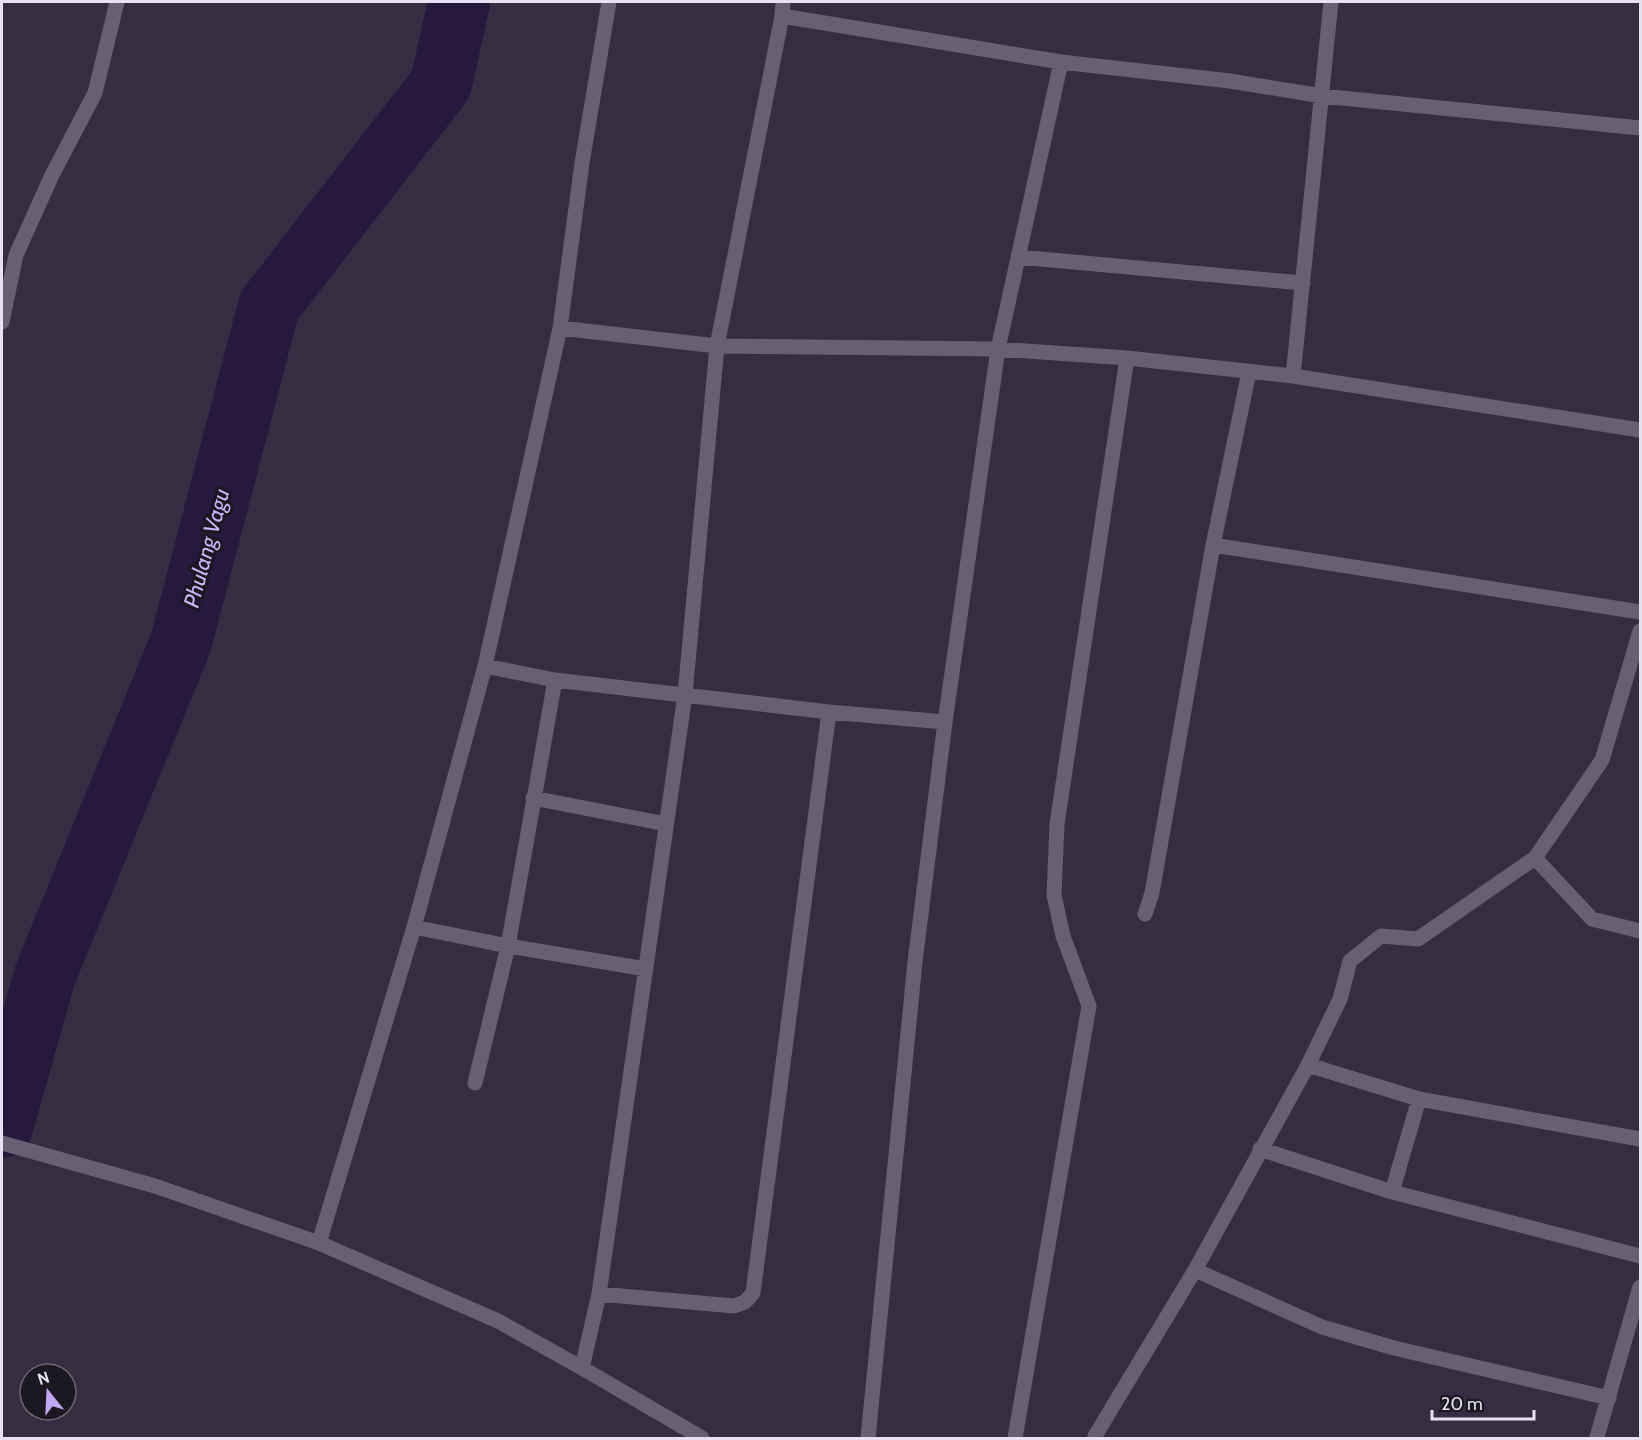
<svg xmlns="http://www.w3.org/2000/svg" width="1642" height="1440" font-family="Cabin,sans-serif">
  <style>
    .lines { fill: none; stroke-linecap: round; stroke-linejoin: round }
    .river { stroke: #27193d; stroke-width: 62 }
    .minor { stroke: #676073; stroke-width: 15 }
    .labels { text-anchor: middle; stroke-width: 6; stroke-linejoin: round; paint-order: stroke }
    .water-label { font-size: 22px; font-style: italic; fill: #cbb3f8; stroke: #1b1822 }
  </style>
  <rect width="100%" height="100%" fill="#352e43"/>
  <g class="lines">
    <path class="river" d="M 2,1127 L 45,975 L 181,642 L 269,306 L 441,84 L 459,2"/>
    <path class="minor" d="M 782,16 L 1061,62 L 1230,81 L 1322,96 L 1640,128
      M 1019,257 L 1303,283
      M 2,322 L 16,255 L 52,175 L 95,93 L 117,2
      M 560,328 L 717,346 L 998,349 L 1061,62
      M 1293,376 L 1331,2
      M 1213,545 L 1640,612
      M 485,666 L 555,680 L 829,712 L 945,722
      M 533,798 L 666,824
      M 1535,858 L 1592,919 L 1640,931
      M 1145,914 L 1152,893 L 1213,545 L 1249,372
      M 414,927 L 508,946 L 646,969
      M 1308,1065 L 1419,1099 L 1640,1139
      M 475,1083 L 508,946 L 555,680
      M 2,1143 L 155,1186 L 319,1243 L 498,1321 L 582,1368 L 702,1438
      M 1260,1149 L 1392,1192 L 1640,1256
      M 1392,1192 L 1419,1099
      M 319,1243 L 414,927 L 485,666 L 560,328 L 582,163 L 609,2
      M 1195,1270 L 1322,1327 L 1394,1348 L 1609,1398
      M 599,1294 L 734,1306 L 745,1302 L 753,1293 L 829,712
      M 582,1368 L 599,1294 L 685,695 L 717,346 L 782,16 L 783,2
      M 1095,1436 L 1195,1270 L 1308,1065 L 1340,999 L 1350,961 L 1381,936 L 1418,939 L 1535,858 L 1602,760 L 1640,631
      M 1597,1437 L 1640,1287
      M 868,1438 L 915,962 L 945,722 L 998,349 L 1127,358 L 1293,376 L 1640,430
      M 1015,1438 L 1089,1006 L 1063,936 L 1054,895 L 1057,824 L 1127,358"/>
  </g>
  <g class="labels">
    <g class="water-label">
      <text transform="translate(206 548) rotate(-75)" y="8">Phulang Vagu</text>
    </g>
  </g>
  <rect width="1642" height="1440" fill="none" stroke="#e7e2f0" stroke-width="6"/>
  <g transform="translate(48 1392) rotate(342)"><circle r="28" fill="#1b1822" stroke="#6d6974" stroke-width="1.5"/>
  <path d="M0-4.5L10 22L0 15L-10 22Z" fill="#c2a8f2"/>
  <text y="-9" font-size="16" font-weight="bold" text-anchor="middle" fill="#e7e2f0">N</text>
  </g>
  <path d="M1432 1410v9h102v-9" fill="none" stroke="#e7e2f0" stroke-width="3"/>
  <text x="1441" y="1410" font-size="18" fill="#e7e2f0" stroke="#1b1822" stroke-width="4.5" paint-order="stroke">20 m</text>
</svg>
